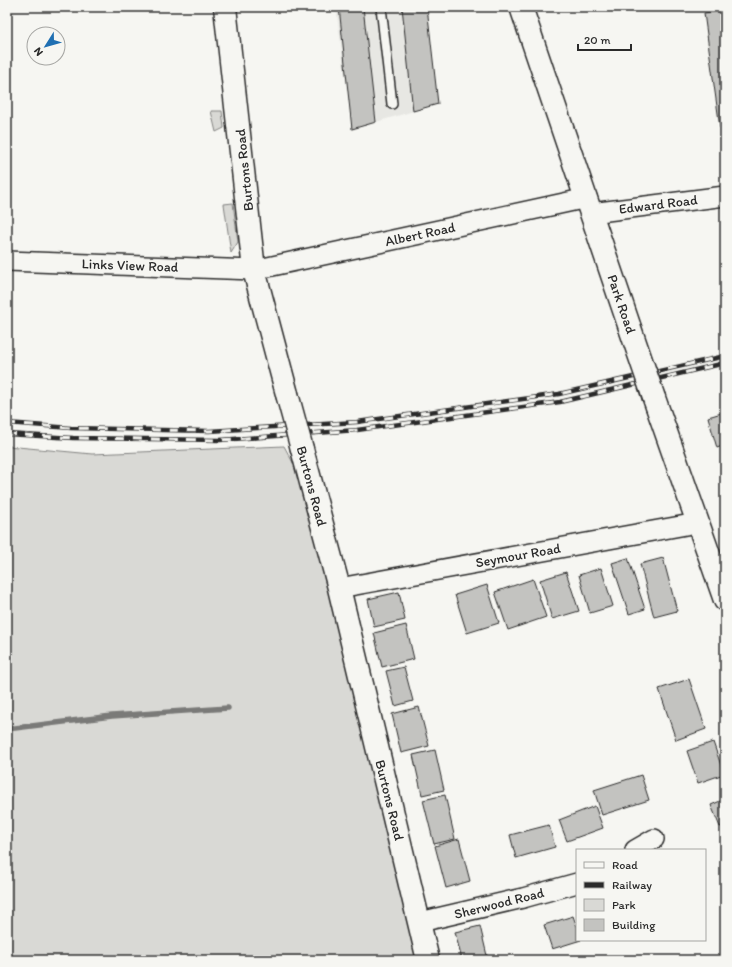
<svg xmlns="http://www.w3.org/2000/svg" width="732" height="967" font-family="Itim,sans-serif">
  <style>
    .built { fill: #e7e7e3 }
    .green { fill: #d9d9d5; stroke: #828280 }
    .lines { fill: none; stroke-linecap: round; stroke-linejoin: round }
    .stream { stroke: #7a7a78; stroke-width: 5.5 }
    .building { fill: #c3c3c0; stroke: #2b2b2b }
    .service-casing { stroke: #2b2b2b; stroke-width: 12 }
    .minor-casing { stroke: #2b2b2b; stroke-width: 22 }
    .tertiary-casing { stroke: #2b2b2b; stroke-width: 25 }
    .primary-casing { stroke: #2b2b2b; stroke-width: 25 }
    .service { stroke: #f6f6f2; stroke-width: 9 }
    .minor { stroke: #f6f6f2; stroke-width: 19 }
    .tertiary { stroke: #f6f6f2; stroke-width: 22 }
    .primary { stroke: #f6f6f2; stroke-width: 22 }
    .rail-casing { stroke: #2b2b2b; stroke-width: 4.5 }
    .rail { stroke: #f6f6f2; stroke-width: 3; stroke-dasharray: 9; stroke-linecap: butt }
    .tertiary-bridge-casing { stroke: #2b2b2b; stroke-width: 25; stroke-linecap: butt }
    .primary-bridge-casing { stroke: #2b2b2b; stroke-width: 25; stroke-linecap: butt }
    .tertiary-bridge { stroke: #f6f6f2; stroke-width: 22 }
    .primary-bridge { stroke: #f6f6f2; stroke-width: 22 }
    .labels { text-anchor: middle; stroke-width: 3; stroke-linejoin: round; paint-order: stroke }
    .street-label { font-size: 14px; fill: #2b2b2b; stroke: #f6f6f2 }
  </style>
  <rect width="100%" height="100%" fill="#f6f6f2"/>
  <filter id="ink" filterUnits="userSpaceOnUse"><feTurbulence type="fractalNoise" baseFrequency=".025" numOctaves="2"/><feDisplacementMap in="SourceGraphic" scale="8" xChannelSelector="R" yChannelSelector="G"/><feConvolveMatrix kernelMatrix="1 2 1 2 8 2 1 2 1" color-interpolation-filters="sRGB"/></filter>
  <g filter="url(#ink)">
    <path class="built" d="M 336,7 L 427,7 L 438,104 L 352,129 Z"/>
    <path class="green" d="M 211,111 L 222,111 L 224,128 L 216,132 Z
      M 233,203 L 238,242 L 231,253 L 224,204 Z
      M 7,446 L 92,454 L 284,446 L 298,472 L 320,535 L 419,960 L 7,960 Z"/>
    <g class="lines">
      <path class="stream" d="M 7,729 L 112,716 L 228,708"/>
    </g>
    <path class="building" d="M 339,7 L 363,7 L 376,122 L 352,129 Z
      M 402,7 L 427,7 L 438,104 L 413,111 Z
      M 724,10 L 725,127 L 720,128 L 704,13 Z
      M 725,412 L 725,445 L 717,448 L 708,417 Z
      M 628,558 L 645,609 L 629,614 L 612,563 Z
      M 663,558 L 677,611 L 654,617 L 640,564 Z
      M 601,568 L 613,606 L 590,613 L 579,575 Z
      M 566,572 L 579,611 L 552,619 L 540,580 Z
      M 533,579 L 546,617 L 508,630 L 495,592 Z
      M 487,585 L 499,623 L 467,633 L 455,595 Z
      M 399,592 L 405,620 L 374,627 L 368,599 Z
      M 406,625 L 414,659 L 382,667 L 374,633 Z
      M 404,667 L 413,701 L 395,706 L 386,671 Z
      M 689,679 L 706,729 L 676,740 L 659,689 Z
      M 419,707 L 429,746 L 401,753 L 392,714 Z
      M 713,742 L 724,774 L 698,783 L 687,751 Z
      M 435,750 L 444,790 L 422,795 L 413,755 Z
      M 641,775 L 649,800 L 602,815 L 594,790 Z
      M 445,795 L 455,839 L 434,844 L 423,800 Z
      M 725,799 L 725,825 L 720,827 L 711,805 Z
      M 595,806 L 603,828 L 567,841 L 559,820 Z
      M 549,825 L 555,847 L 516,858 L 510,835 Z
      M 459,839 L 470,881 L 446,888 L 435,846 Z
      M 573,916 L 577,927 L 577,940 L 581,940 L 552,949 L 544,925 Z
      M 480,926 L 488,960 L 462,960 L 455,932 Z"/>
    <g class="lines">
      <defs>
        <path id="service" d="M 381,7 L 392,104"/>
        <path id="minor" d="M 591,213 L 725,196
          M 7,261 L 254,270 L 587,198
          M 339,588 L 697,523
          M 635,850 L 654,839
          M 420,922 L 523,898 L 577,883"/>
        <path id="tertiary" d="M 225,7 L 254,270 L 287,394
          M 302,449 L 339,588 L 428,960"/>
        <path id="primary" d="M 521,7 L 630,328
          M 654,398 L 725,600"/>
      </defs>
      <use href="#service" class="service-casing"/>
      <use href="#minor" class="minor-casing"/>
      <use href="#tertiary" class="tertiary-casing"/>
      <use href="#primary" class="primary-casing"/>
      <use href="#service" class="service"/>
      <use href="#minor" class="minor"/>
      <use href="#tertiary" class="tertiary"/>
      <use href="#primary" class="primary"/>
      <defs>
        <path id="rail" d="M 7,423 L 71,428 L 209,431 L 357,422 L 559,394 L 725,356
          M 7,434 L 73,438 L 220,440 L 357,430 L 560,402 L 725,363"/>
      </defs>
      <use href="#rail" class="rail-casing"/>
      <use href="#rail" class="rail"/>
      <defs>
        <path id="tertiary-bridge" d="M 287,394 L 302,449"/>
        <path id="primary-bridge" d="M 630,328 L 654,398"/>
      </defs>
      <use href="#tertiary-bridge" class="tertiary-bridge-casing"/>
      <use href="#primary-bridge" class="primary-bridge-casing"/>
      <use href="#tertiary-bridge" class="tertiary-bridge"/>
      <use href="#primary-bridge" class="primary-bridge"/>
    </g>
  </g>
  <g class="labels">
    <g class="street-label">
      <text transform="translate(244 170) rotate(-96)" y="5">Burtons Road</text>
      <text transform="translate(658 204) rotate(-7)" y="5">Edward Road</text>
      <text transform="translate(420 234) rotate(-12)" y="5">Albert Road</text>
      <text transform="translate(130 265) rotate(2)" y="5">Links View Road</text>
      <text transform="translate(622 304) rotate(71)" y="5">Park Road</text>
      <text transform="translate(312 486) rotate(75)" y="5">Burtons Road</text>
      <text transform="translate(518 555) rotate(-10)" y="5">Seymour Road</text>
      <text transform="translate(390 800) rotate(76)" y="5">Burtons Road</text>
      <text transform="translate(499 903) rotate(-14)" y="5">Sherwood Road</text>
    </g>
  </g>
  <rect width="732" height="967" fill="none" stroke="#f6f6f2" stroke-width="24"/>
  <rect x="12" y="12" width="708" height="943" fill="none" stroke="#2b2b2b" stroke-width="1.5" filter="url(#ink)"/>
  <rect x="576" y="849" width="130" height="92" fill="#f6f6f2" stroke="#a5a5a2"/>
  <rect x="584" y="862" width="20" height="6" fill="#f6f6f2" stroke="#a5a5a2"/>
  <text x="612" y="869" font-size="12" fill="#2b2b2b">Road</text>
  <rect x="584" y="882" width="20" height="6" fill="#2b2b2b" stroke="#a5a5a2"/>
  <text x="612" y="889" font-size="12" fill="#2b2b2b">Railway</text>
  <rect x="584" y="899" width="20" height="12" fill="#d9d9d5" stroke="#a5a5a2"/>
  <text x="612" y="909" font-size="12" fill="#2b2b2b">Park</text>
  <rect x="584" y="919" width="20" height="12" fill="#c3c3c0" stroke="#a5a5a2"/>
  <text x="612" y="929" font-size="12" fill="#2b2b2b">Building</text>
  <g transform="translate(46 46) rotate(233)"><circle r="19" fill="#f6f6f2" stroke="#a5a5a2"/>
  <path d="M0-3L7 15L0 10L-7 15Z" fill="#1f6fb2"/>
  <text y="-6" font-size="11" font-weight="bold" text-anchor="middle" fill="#2b2b2b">N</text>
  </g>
  <path d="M578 44v6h53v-6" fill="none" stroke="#2b2b2b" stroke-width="2"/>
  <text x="584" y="44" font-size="12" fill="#2b2b2b" stroke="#f6f6f2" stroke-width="3" paint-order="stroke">20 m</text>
</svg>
